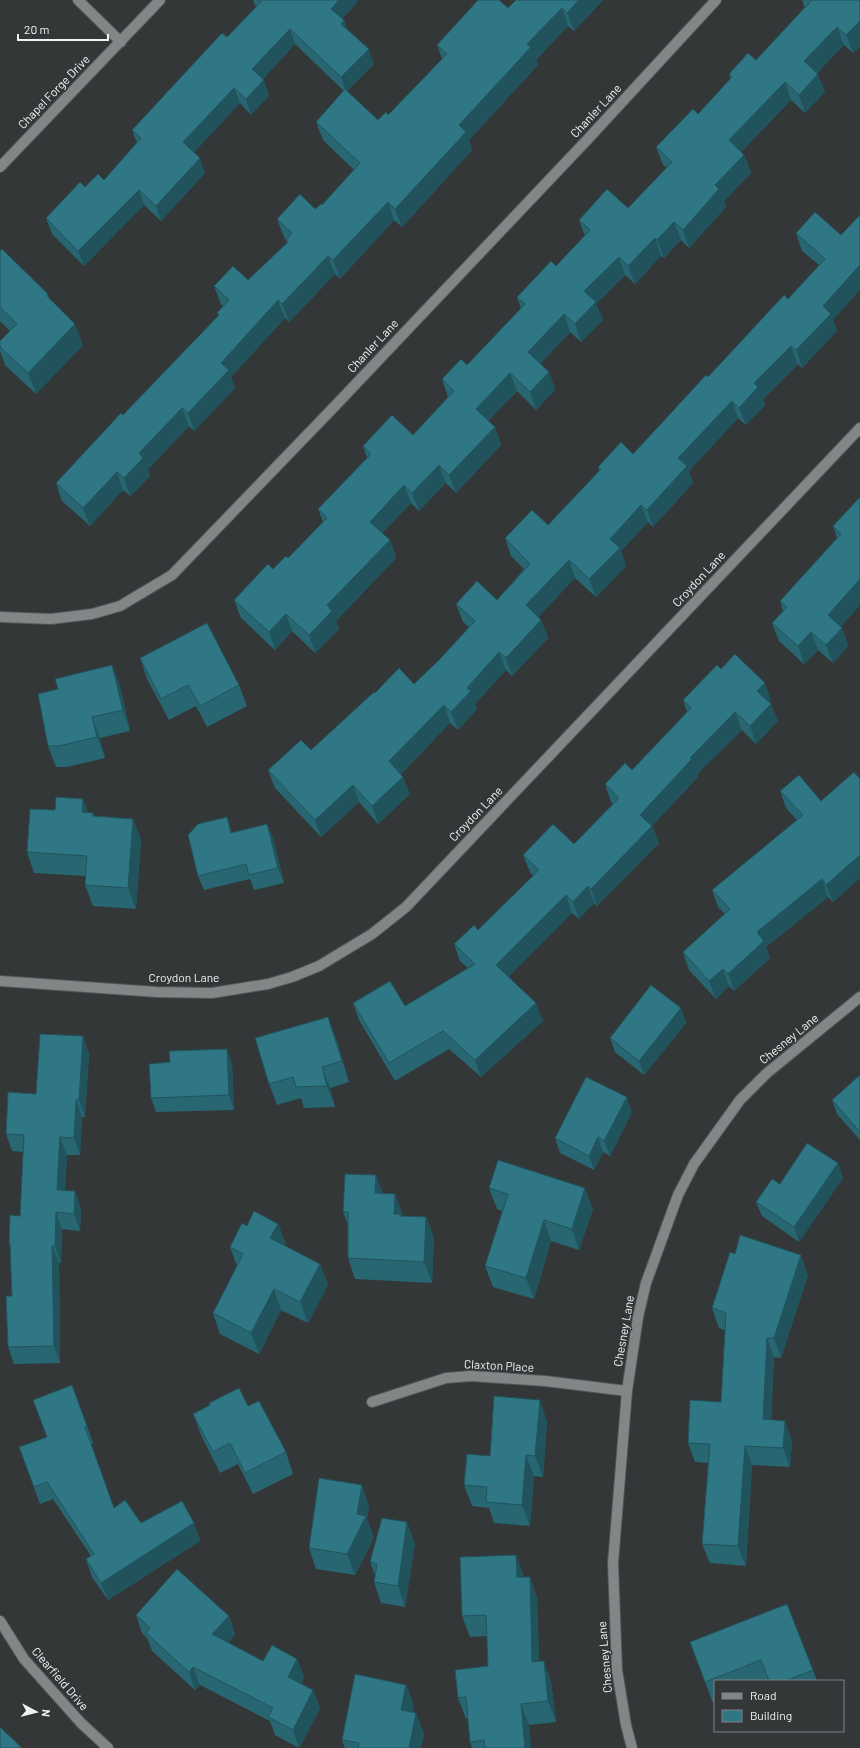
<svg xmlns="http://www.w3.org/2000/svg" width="860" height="1748" font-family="Barlow,sans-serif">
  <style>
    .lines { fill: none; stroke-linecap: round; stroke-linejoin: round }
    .minor-casing { stroke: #525556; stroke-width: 12 }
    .minor { stroke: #828687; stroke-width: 10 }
    .wall { fill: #286672 }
    .shaded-wall { fill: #21535c }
    .building { fill: #2f7784; stroke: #21535c }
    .labels { text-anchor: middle; stroke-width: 3; stroke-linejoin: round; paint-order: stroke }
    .street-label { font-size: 12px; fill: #f0f3f3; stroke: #333738 }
  </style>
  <rect width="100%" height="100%" fill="#333738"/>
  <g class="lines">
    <defs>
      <path id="minor" d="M 78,0 L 121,42
        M 0,167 L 160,0
        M 0,617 L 51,619 L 92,614 L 120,606 L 172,575 L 334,407 L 587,140 L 716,0
        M 0,981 L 157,992 L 212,993 L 268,984 L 292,977 L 319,966 L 372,934 L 406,907 L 478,831 L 860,428
        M 372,1402 L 446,1378 L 471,1376 L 545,1381 L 627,1391
        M 0,1621 L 24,1659 L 81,1723 L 108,1748
        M 632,1748 L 626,1725 L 617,1670 L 613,1563 L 627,1391 L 638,1317 L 646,1283 L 678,1195 L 694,1164 L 740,1100 L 767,1073 L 860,997"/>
    </defs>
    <use href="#minor" class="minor-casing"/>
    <use href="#minor" class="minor"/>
  </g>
  <path class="wall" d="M 253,0 L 357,0 L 358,1 L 342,19 L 344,20 L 347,29 L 374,64 L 347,91 L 378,120 L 388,115 L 442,59 L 437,45 L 508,8 L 516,0 L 603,0 L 574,31 L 568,26 L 536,60 L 538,65 L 469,140 L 472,150 L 402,227 L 394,220 L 340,279 L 335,274 L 289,322 L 285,318 L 231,377 L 235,388 L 194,431 L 189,426 L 148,469 L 150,476 L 130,496 L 123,490 L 90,526 L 62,501 L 56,483 L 123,415 L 218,316 L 217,313 L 223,306 L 221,304 L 214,286 L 248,280 L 287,243 L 286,240 L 284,237 L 277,219 L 315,209 L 322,205 L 354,170 L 323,140 L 316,122 L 344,91 L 295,44 L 263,79 L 269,96 L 251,115 L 240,103 L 194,152 L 205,173 L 161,221 L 144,205 L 84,266 L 52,234 L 46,218 L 85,187 L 104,180 L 137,143 L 132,130 L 227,37 L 256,7 Z
    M 802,0 L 860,0 L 860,46 L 853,53 L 844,45 L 817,73 L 825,92 L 805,113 L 791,100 L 741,152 L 744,155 L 751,173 L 724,201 L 726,207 L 689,248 L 681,240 L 664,258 L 661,256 L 635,284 L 625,275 L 596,304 L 603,320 L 581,342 L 570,332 L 540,364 L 549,372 L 555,390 L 536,410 L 517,391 L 488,421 L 495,427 L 501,445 L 456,493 L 446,483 L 419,511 L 411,503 L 382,533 L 390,540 L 396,558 L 336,621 L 339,629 L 315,653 L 292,631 L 275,650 L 241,618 L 234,600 L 288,558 L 323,522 L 318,509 L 367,458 L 363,446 L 413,435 L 448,397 L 442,379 L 467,365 L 521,308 L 517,297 L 556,266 L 585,236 L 579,220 L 628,208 L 667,168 L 663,165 L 656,147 L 698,114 L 730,79 L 729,74 L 756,60 L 805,7 L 804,6 Z
    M 796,233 L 841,235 L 833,320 L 837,331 L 802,368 L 798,364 L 763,399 L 765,405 L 746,425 L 738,418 L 689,471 L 693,483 L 653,527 L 648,522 L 621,551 L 626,566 L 596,597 L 575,578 L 538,617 L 541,620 L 548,638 L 512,676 L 506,670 L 475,704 L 477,709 L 458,730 L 450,723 L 401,774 L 410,794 L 378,824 L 359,802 L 321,837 L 275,788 L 268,770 L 311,750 L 375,693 L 414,684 L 439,660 L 469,627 L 463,622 L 456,604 L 497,600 L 524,569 L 511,556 L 505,538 L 548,525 L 599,471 L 598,467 L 633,454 L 708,377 L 788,299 L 819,265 L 802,251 Z
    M 0,251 L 50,300 L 83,345 L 36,394 L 5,365 L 0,351 L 0,341 L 10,331 L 0,321 Z
    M 860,497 L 860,605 L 841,626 L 842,628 L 848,646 L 833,663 L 818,650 L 804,664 L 779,641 L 772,623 L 783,611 L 780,601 L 837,538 L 833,526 Z
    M 140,658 L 239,685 L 247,706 L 207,727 L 196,706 L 169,720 L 147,679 Z
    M 112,665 L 120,686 L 130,731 L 100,738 L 105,758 L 67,767 L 56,767 L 48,746 L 58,689 Z
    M 721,669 L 771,700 L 770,702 L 778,721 L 756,744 L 742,730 L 697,774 L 698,777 L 652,826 L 659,843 L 597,906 L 594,903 L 579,919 L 572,913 L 509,976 L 543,1021 L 481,1077 L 449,1049 L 395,1081 L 359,1020 L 353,1003 L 405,1006 L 468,968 L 460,961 L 454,944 L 478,930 L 533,876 L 530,872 L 523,855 L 574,844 L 613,804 L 611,802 L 605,784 L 632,770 L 687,712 L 683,700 Z
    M 860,779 L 860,878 L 833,902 L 828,897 L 766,947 L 770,958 L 734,991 L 729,986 L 716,999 L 689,970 L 683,952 L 725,914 L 718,907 L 712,890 L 797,820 L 786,808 L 780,791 L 821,801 Z
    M 83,799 L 88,813 L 93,813 L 94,816 L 133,819 L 141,840 L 136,909 L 93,906 L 85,885 L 86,876 L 34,873 L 27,852 L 55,810 Z
    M 267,824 L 273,838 L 284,883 L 254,890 L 250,879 L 204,890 L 198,876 L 233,832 Z
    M 681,1008 L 686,1023 L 644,1075 L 615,1052 L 610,1038 Z
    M 83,1036 L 89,1054 L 85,1117 L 82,1117 L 80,1155 L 67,1155 L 65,1190 L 81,1208 L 80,1231 L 62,1229 L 61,1263 L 59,1263 L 60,1363 L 14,1364 L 8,1347 L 12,1296 L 10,1248 L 9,1243 L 20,1216 L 23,1152 L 12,1151 L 6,1134 Z
    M 336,1038 L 349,1082 L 330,1088 L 335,1107 L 304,1108 L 301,1098 L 277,1105 L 269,1084 Z
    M 170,1062 L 232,1064 L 234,1110 L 156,1112 L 151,1098 Z
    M 860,1075 L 860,1140 L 837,1114 L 832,1100 Z
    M 632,1112 L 610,1156 L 603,1152 L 594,1170 L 560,1153 L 555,1138 Z
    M 838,1163 L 843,1178 L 799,1242 L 762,1216 L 756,1202 L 780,1184 Z
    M 489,1188 L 593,1209 L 579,1250 L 551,1241 L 534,1299 L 493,1287 L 485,1266 L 502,1211 L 497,1209 Z
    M 383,1194 L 395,1194 L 402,1216 L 426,1217 L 434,1238 L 432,1283 L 355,1279 L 348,1258 L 348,1225 L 343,1212 Z
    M 278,1224 L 286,1245 L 285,1246 L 320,1264 L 328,1285 L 308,1323 L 281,1310 L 259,1354 L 220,1334 L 213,1313 L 237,1266 L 230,1247 L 247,1226 Z
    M 735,1254 L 808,1275 L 781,1358 L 774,1357 L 771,1420 L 792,1440 L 790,1467 L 752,1465 L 746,1566 L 710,1563 L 702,1544 L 708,1463 L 695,1462 L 688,1443 L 721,1402 L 725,1330 L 719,1328 L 712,1308 Z
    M 72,1385 L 93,1443 L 91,1444 L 114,1508 L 141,1523 L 194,1523 L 200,1541 L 108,1600 L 92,1577 L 86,1559 L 91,1556 L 53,1499 L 40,1504 L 19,1447 L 47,1437 Z
    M 248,1406 L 286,1452 L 293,1474 L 253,1494 L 238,1464 L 220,1473 L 201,1435 L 193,1414 Z
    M 547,1421 L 543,1477 L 534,1476 L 530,1526 L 494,1523 L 489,1508 L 472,1506 L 464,1485 L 490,1456 Z
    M 369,1506 L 367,1519 L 374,1537 L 355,1575 L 316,1569 L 309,1548 Z
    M 415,1543 L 405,1607 L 381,1603 L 374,1582 L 375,1575 L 370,1562 Z
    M 524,1576 L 524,1577 L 530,1577 L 537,1598 L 539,1661 L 551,1682 L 556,1722 L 529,1725 L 531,1748 L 472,1748 L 470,1742 L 468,1719 L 466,1719 L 458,1698 L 488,1666 L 487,1636 L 470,1637 L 462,1616 Z
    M 136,1615 L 229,1616 L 235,1634 L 228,1643 L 263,1661 L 297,1659 L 304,1677 L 301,1684 L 313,1690 L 320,1709 L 299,1748 L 275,1735 L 270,1721 L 200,1685 L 195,1690 L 152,1651 L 147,1638 L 142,1633 Z
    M 690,1642 L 813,1670 L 817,1681 L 715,1681 L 715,1702 L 713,1703 Z
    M 406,1685 L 414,1706 L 412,1713 L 416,1713 L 424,1734 L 421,1748 L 345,1748 L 342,1740 Z"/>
  <path class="shaded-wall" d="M 339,0 L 357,0 L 358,1 L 337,24 L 331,9 Z
    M 579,0 L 603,0 L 574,31 L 567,13 Z
    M 562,8 L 568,26 L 536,60 L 538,65 L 469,140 L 472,150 L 402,227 L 395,209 L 459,125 L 527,44 Z
    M 344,20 L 350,36 L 341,24 Z
    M 860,21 L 860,46 L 853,53 L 846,35 Z
    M 837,27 L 844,45 L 811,79 L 804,61 Z
    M 290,29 L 295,44 L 258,85 L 252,69 Z
    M 369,49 L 374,64 L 346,92 L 341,77 Z
    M 818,74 L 825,92 L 805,113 L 799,95 Z
    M 264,80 L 269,96 L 251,115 L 246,99 Z
    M 785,82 L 791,100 L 735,158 L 729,140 Z
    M 234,88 L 240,103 L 189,158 L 183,142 Z
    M 744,155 L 751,173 L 724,201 L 726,207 L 689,248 L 683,230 L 715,185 Z
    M 200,158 L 205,173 L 161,221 L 156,206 Z
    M 139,190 L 144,205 L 84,266 L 78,251 Z
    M 388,202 L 394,220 L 340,279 L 333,260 Z
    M 674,222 L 681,240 L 664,258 L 657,240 Z
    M 655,238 L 661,256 L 635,284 L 628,266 Z
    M 328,256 L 335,274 L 289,322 L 282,304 Z
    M 619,257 L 625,275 L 596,304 L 603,320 L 581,342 L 575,324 L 584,291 Z
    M 860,265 L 860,290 L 833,320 L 837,331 L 802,368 L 796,350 L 823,306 Z
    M 48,294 L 56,315 L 47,296 Z
    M 278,300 L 285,318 L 231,377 L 235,388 L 194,431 L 188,413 L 221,363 Z
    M 564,314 L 570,332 L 534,370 L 528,352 Z
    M 75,324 L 83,345 L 36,394 L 28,373 Z
    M 791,346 L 798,364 L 763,399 L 765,405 L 746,425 L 739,408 L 754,383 Z
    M 549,372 L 555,390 L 536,410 L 530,392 Z
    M 510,373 L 517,391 L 482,427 L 476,409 Z
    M 732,401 L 738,418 L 689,471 L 693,483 L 653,527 L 647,510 L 678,458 Z
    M 182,408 L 189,426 L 148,469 L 150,476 L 130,496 L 124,478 L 139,453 Z
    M 495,427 L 501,445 L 456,493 L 449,475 Z
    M 439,465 L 446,483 L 419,511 L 412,493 Z
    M 117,472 L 123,490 L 90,526 L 83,508 Z
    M 404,485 L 411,503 L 376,540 L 370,522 Z
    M 641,505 L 648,522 L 621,551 L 626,566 L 596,597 L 589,579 L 610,539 Z
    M 390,540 L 396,558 L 336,621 L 339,629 L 315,653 L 309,635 L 327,605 Z
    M 569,560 L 575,578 L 532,623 L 526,605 Z
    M 860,579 L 860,605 L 834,633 L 828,615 Z
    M 286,614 L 292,631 L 275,650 L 269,632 Z
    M 541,620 L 548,638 L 512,676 L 506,658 Z
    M 842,628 L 848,646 L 833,663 L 826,645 Z
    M 811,632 L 818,650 L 804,664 L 798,646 Z
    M 499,652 L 506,670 L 475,704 L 477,709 L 458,730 L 451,712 L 467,688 Z
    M 112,665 L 120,686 L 130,731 L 123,710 Z
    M 765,683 L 771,700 L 764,708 L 757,691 Z
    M 771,704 L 778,721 L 756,744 L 750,726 Z
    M 444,705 L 450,723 L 396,779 L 389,761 Z
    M 735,712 L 742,730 L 697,774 L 698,777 L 652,826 L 659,843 L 597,906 L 591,889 L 640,815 L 690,758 Z
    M 92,717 L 100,738 L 105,758 L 97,737 Z
    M 403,777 L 410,794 L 378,824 L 372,806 Z
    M 353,785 L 359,802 L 321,837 L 315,820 Z
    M 83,799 L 91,820 L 82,812 Z
    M 227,817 L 232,832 L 236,847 L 231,833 Z
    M 133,819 L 141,840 L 136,909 L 128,888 Z
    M 267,824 L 273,838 L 284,883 L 278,868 Z
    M 860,855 L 860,878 L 833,902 L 826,885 Z
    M 822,879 L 828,897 L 766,947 L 770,958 L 734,991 L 728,974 L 757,932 Z
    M 588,886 L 594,903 L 579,919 L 573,902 Z
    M 566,895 L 572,913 L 503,982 L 496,965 Z
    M 723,969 L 729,986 L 716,999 L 709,981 Z
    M 536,1003 L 543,1021 L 481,1077 L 475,1060 Z
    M 681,1008 L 686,1023 L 644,1075 L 639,1061 Z
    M 328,1017 L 336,1038 L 349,1082 L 342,1061 Z
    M 83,1036 L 89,1054 L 85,1117 L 79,1100 Z
    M 227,1049 L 232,1064 L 234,1110 L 229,1095 Z
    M 322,1067 L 330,1088 L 335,1107 L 327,1086 Z
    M 627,1097 L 632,1112 L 610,1156 L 604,1141 Z
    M 76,1100 L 82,1117 L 80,1155 L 74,1138 Z
    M 60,1137 L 67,1155 L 64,1207 L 57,1190 Z
    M 598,1137 L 603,1152 L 594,1170 L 589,1156 Z
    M 838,1163 L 843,1178 L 799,1242 L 794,1227 Z
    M 376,1175 L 384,1196 L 375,1193 Z
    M 585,1188 L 593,1209 L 579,1250 L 572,1229 Z
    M 75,1191 L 81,1208 L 80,1231 L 74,1214 Z
    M 395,1194 L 403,1215 L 402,1220 L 394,1214 Z
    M 56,1212 L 62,1229 L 61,1263 L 55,1246 Z
    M 426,1217 L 434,1238 L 432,1283 L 424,1262 Z
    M 544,1220 L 551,1241 L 534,1299 L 526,1278 Z
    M 278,1224 L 286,1245 L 278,1259 L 270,1238 Z
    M 52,1246 L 59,1263 L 60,1363 L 54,1346 Z
    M 801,1255 L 808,1275 L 781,1358 L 774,1338 Z
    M 320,1264 L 328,1285 L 308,1323 L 300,1302 Z
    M 274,1289 L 281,1310 L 259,1354 L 251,1333 Z
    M 767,1338 L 774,1357 L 770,1439 L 763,1419 Z
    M 540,1400 L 547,1421 L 543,1477 L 535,1456 Z
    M 785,1421 L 792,1440 L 790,1467 L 783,1448 Z
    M 745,1446 L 752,1465 L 746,1566 L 738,1546 Z
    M 526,1455 L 534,1476 L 530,1526 L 522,1505 Z
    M 362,1485 L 369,1506 L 367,1519 L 374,1537 L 355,1575 L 347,1554 L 357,1514 Z
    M 407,1522 L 415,1543 L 405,1607 L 398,1586 Z
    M 194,1523 L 200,1541 L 108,1600 L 101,1583 Z
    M 516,1555 L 524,1576 L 525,1598 L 517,1577 Z
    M 530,1577 L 537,1598 L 540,1683 L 532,1662 Z
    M 229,1616 L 235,1634 L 219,1653 L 212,1634 Z
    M 297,1659 L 304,1677 L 295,1696 L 288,1677 Z
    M 544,1661 L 551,1682 L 556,1722 L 548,1701 Z
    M 193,1667 L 200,1685 L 195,1690 L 189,1672 Z
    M 406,1685 L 414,1706 L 409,1731 L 401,1710 Z
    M 313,1690 L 320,1709 L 299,1748 L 293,1730 Z
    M 521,1704 L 529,1725 L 531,1748 L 525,1748 Z
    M 416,1713 L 424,1734 L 421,1748 L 409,1748 Z"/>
  <path class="building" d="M 259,0 L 339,0 L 331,9 L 344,20 L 341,24 L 369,49 L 341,77 L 290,29 L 252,69 L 264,80 L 246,99 L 234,88 L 183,142 L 200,158 L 156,206 L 139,190 L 78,251 L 46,218 L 80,182 L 85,187 L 98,174 L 104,180 L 141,138 L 132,130 L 222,33 L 227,37 L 261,2 Z
    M 478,0 L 499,0 L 508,8 L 516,0 L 579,0 L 567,13 L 562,8 L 527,44 L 531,47 L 459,125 L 466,132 L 395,209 L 388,202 L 333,260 L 328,256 L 282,304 L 278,300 L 221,363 L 229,370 L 188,413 L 182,408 L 139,453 L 143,458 L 124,478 L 117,472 L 83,508 L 56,483 L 121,413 L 123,415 L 219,315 L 217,313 L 229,300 L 214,286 L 233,266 L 248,280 L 288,242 L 286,240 L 292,233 L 277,219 L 300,194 L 315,209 L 321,204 L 322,205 L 360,163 L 316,122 L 345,89 L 378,120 L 386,112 L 388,115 L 447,54 L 437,45 Z
    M 810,0 L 860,0 L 860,21 L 846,35 L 837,27 L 804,61 L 818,74 L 799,95 L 785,82 L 729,140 L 744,155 L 715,185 L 719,189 L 683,230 L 674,222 L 657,240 L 655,238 L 628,266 L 619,257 L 584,291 L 596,302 L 575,324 L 564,314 L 528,352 L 549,372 L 530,392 L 510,373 L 476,409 L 495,427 L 449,475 L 439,465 L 412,493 L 404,485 L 370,522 L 390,540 L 327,605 L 332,611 L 309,635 L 286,614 L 269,632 L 234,600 L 268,564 L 273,569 L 286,556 L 288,558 L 327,518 L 318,509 L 371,454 L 363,446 L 392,415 L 413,435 L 454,391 L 442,379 L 461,359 L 467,365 L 525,304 L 517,297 L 551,261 L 556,266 L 590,230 L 579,220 L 607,189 L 628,208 L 672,162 L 656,147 L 693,109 L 698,114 L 732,77 L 729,74 L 748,53 L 756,60 L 811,1 Z
    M 815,212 L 841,235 L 860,215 L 860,265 L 823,306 L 831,314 L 796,350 L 791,346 L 754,383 L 758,387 L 739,408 L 732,401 L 678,458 L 687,466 L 647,510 L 641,505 L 610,539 L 620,548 L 589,579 L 569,560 L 526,605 L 541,620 L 506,658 L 499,652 L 467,688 L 471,691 L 451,712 L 444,705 L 389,761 L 403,777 L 372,806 L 353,785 L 315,820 L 268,770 L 301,740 L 311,750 L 374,692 L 375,693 L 399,668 L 414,684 L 439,660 L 475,621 L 456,604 L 477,581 L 497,600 L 530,564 L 505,538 L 532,510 L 548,525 L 601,469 L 598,467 L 621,442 L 633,454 L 706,375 L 708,377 L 784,295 L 788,299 L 825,259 L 796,233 Z
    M 2,249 L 48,294 L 47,296 L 75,324 L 28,373 L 0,347 L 0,341 L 17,324 L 0,307 L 0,251 Z
    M 860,497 L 860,579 L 828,615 L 842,628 L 826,645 L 811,632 L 798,646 L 772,623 L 787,607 L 780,601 L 841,534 L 833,526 Z
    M 207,623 L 239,685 L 200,706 L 188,685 L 161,699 L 140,658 Z
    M 735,654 L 765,683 L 757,691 L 771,704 L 750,726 L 735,712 L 690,758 L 692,759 L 640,815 L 652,826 L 591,889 L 588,886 L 573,902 L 566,895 L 496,965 L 536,1003 L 475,1060 L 443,1031 L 389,1063 L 353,1003 L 390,981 L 405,1006 L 475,964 L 454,944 L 474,925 L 478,930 L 539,870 L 523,855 L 553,824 L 574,844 L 619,798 L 605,784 L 625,763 L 632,770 L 691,708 L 683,700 L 717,665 L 721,669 Z
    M 112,665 L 123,710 L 92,717 L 97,737 L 59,746 L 48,746 L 38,694 L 58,689 L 55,679 Z
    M 854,772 L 860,779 L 860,855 L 826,885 L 822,879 L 757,932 L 764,941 L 728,974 L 723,969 L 709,981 L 683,952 L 730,909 L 712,890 L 803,815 L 780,791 L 799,775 L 821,801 Z
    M 56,797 L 83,799 L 82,812 L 93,813 L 93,816 L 133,819 L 128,888 L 85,885 L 87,856 L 27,852 L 30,809 L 55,810 Z
    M 227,817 L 231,833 L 267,824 L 278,868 L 249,875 L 246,864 L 198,876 L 188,835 L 198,824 Z
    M 651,985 L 681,1008 L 639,1061 L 610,1038 Z
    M 328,1017 L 342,1061 L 322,1067 L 327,1086 L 296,1087 L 293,1077 L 269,1084 L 255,1038 Z
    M 40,1034 L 83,1036 L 79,1100 L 76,1100 L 74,1138 L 60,1137 L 57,1190 L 75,1191 L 74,1214 L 56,1212 L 55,1246 L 52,1246 L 54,1346 L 8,1347 L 6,1296 L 12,1296 L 10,1243 L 9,1243 L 10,1215 L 20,1216 L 24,1135 L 6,1134 L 8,1092 L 36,1094 Z
    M 227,1049 L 229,1095 L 151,1098 L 149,1064 L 170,1062 L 169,1051 Z
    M 860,1075 L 860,1132 L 832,1100 Z
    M 586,1077 L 627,1097 L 604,1141 L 598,1137 L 589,1156 L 555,1138 Z
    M 807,1143 L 838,1163 L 794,1227 L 756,1202 L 772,1179 L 780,1184 Z
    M 498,1160 L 585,1188 L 572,1229 L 544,1220 L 526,1278 L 485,1266 L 508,1194 L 489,1188 Z
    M 345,1174 L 376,1175 L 375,1193 L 395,1194 L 394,1214 L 400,1214 L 400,1216 L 426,1217 L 424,1262 L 348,1258 L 348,1212 L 343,1212 Z
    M 254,1211 L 278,1224 L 270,1238 L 320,1264 L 300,1302 L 274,1289 L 251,1333 L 213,1313 L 243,1254 L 230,1247 L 242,1223 L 247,1226 Z
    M 740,1235 L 801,1255 L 774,1338 L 767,1338 L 763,1419 L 785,1421 L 783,1448 L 745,1446 L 738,1546 L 702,1544 L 710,1444 L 688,1443 L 690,1400 L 721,1402 L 726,1313 L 712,1308 L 730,1252 L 735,1254 Z
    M 72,1385 L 87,1426 L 85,1427 L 114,1508 L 125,1500 L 141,1523 L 182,1501 L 194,1523 L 101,1583 L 86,1559 L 94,1554 L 47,1482 L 34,1487 L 19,1447 L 47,1437 L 33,1400 Z
    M 239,1388 L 248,1406 L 259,1401 L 286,1452 L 245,1473 L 230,1443 L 213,1452 L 193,1414 L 210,1405 L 209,1403 Z
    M 494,1396 L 540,1400 L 535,1456 L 526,1455 L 522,1505 L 486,1502 L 487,1487 L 464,1485 L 467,1454 L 490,1456 Z
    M 319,1478 L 362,1485 L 357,1514 L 366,1516 L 347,1554 L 309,1548 Z
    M 382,1518 L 407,1522 L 398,1586 L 374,1582 L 377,1564 L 370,1562 Z
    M 516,1555 L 517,1577 L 530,1577 L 532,1662 L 544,1661 L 548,1701 L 521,1704 L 525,1748 L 485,1748 L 484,1740 L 470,1742 L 466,1697 L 458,1698 L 455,1670 L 488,1666 L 486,1615 L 462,1616 L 460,1557 Z
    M 177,1569 L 229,1616 L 212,1634 L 263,1661 L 272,1645 L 297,1659 L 288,1677 L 313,1690 L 293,1730 L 268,1717 L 273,1708 L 193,1667 L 189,1672 L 146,1633 L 150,1628 L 136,1615 Z
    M 787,1604 L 813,1670 L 785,1681 L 769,1681 L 761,1660 L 705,1682 L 690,1642 Z
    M 355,1674 L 406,1685 L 401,1710 L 416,1713 L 409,1748 L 358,1748 L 359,1743 L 342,1740 Z
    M 0,1727 L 22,1748 L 0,1748 Z"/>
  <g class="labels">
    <g class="street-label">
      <text transform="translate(54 92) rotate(-46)" y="4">Chapel Forge Drive</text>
      <text transform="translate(596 111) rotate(-47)" y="4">Chanler Lane</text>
      <text transform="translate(373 346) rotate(-47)" y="4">Chanler Lane</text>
      <text transform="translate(699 579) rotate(-47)" y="4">Croydon Lane</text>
      <text transform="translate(476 814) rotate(-46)" y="4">Croydon Lane</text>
      <text x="184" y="982">Croydon Lane</text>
      <text transform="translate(789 1039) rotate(-39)" y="4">Chesney Lane</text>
      <text transform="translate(624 1331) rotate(-80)" y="4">Chesney Lane</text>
      <text transform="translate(499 1366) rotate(3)" y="4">Claxton Place</text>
      <text transform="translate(605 1657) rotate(-95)" y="4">Chesney Lane</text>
      <text transform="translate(60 1679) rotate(49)" y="4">Clearfield Drive</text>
    </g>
  </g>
  <rect x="714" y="1680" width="130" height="52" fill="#333738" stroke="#7f8283"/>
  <rect x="722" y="1693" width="20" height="6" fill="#828687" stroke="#7f8283"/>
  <text x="750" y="1700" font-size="12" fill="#f0f3f3">Road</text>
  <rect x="722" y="1710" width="20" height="12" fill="#2f7784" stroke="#7f8283"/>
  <text x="750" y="1720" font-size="12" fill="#f0f3f3">Building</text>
  <g transform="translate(36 1712) rotate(97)" stroke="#333738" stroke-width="3" paint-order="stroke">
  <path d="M0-3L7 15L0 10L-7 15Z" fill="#f0f3f3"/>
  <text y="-6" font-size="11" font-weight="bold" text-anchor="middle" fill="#f0f3f3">N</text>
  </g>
  <path d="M18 34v6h90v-6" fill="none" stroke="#f0f3f3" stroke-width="2"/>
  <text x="24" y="34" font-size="12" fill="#f0f3f3" stroke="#333738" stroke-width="3" paint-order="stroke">20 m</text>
</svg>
